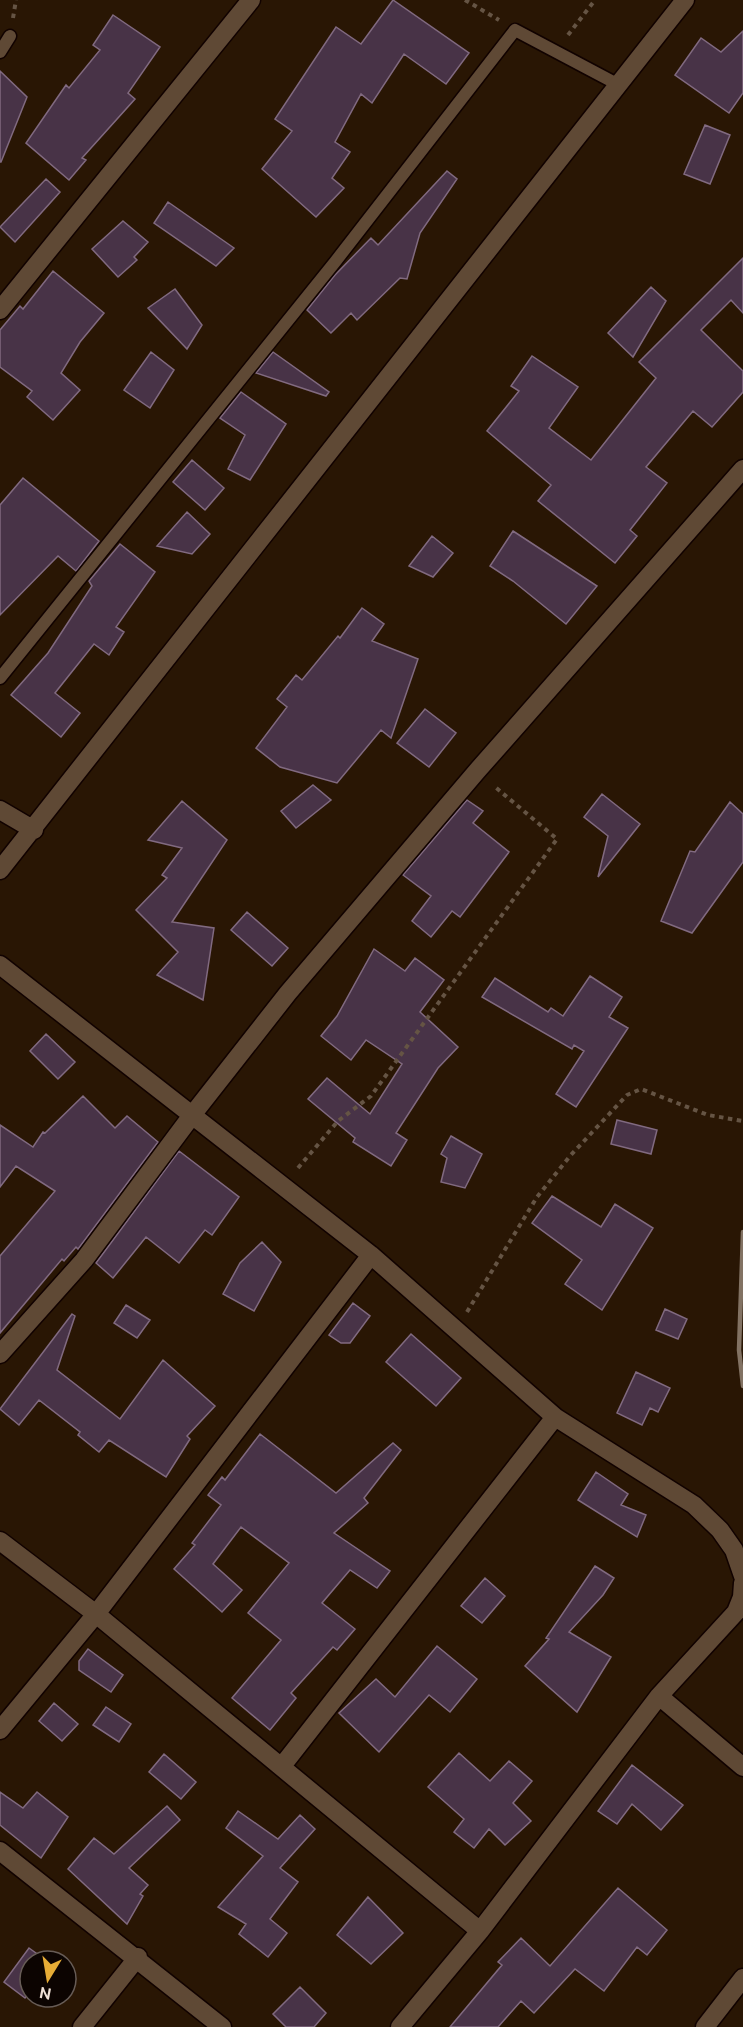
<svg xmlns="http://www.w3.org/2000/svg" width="743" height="2027" font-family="Ubuntu,sans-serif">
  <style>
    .building { fill: #483347; stroke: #816a80; stroke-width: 1.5 }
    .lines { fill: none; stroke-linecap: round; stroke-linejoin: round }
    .service-casing { stroke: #110200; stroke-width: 15 }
    .minor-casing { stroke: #110200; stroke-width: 21 }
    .tertiary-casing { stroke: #110200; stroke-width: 21 }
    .path { stroke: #655444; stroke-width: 4; stroke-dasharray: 4.5 4.5; stroke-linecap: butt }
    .service { stroke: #5f4935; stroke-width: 12 }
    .minor { stroke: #5f4935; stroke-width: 18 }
    .tertiary { stroke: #5f4935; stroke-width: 18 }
    .rail { stroke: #827263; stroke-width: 4.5 }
  </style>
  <rect width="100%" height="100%" fill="#291604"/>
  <path class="building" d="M 393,0 L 469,53 L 446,84 L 404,54 L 372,103 L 361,94 L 335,142 L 350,152 L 332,178 L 344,188 L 316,217 L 262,169 L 292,131 L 275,119 L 336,27 L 361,44 Z
    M 113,15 L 160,47 L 128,93 L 135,99 L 82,158 L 86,160 L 69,180 L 26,143 L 66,85 L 69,88 L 100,50 L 93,45 Z
    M 743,31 L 743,93 L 729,113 L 675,75 L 701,38 L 721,52 Z
    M 0,71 L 27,97 L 1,162 L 0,162 Z
    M 705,125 L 730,135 L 710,184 L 684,174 Z
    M 447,171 L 457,179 L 420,233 L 407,279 L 400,278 L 357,320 L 351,313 L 331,333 L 307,310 L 335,275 L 371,238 L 378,245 Z
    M 46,179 L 60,192 L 15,242 L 0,227 Z
    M 168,202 L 234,248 L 216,266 L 154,223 Z
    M 123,221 L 148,242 L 134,257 L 137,260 L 118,277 L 92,249 Z
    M 743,258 L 743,313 L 731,300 L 701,330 L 743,371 L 743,392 L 712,427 L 693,411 L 646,467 L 667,483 L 630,530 L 637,536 L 615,563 L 538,501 L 551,485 L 487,431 L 519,391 L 511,386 L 532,356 L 578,387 L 549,428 L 591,460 L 656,378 L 639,362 Z
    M 53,271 L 104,313 L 80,342 L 61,373 L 80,390 L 53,420 L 27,397 L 32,391 L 0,367 L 0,330 L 20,306 L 23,309 Z
    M 651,287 L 666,301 L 633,357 L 608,333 Z
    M 175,289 L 202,325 L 187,349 L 148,308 Z
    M 151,352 L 174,370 L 150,408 L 124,390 Z
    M 273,352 L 329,392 L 326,396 L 256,373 Z
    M 241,392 L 286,424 L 250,480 L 228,469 L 245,435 L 220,418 Z
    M 192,460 L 224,488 L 205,510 L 173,482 Z
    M 23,478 L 99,541 L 76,571 L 58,556 L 0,615 L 0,505 Z
    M 187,512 L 210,534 L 192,554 L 157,546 Z
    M 513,531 L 597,586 L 566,624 L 513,581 L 490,566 Z
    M 432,536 L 453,553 L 433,577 L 409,566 Z
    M 120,544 L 155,572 L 116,627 L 124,632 L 109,655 L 94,644 L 55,693 L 80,713 L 61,737 L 11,695 L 48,653 L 92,586 L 89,581 Z
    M 362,608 L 384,624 L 372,641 L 418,659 L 391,738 L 381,730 L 337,783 L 280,767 L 256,748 L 287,707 L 277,699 L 296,675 L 302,680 L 338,636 L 340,638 Z
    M 425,709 L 456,733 L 429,767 L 397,743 Z
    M 313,785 L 331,800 L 296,828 L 281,811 Z
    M 602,794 L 640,824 L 598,877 L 608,836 L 584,817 Z
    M 467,800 L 483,811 L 473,823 L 509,852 L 460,917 L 452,911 L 431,937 L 412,921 L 431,896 L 403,875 Z
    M 182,801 L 227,840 L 172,922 L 214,928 L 203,1000 L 157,975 L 178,952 L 136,910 L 167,878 L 162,875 L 182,848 L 148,840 Z
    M 730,802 L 743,814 L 743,862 L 692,933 L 661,921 L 690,851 L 695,852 Z
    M 247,912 L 288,948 L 272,966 L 231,930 Z
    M 374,949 L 405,971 L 415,958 L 444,980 L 420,1012 L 458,1047 L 438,1068 L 396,1133 L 407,1140 L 391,1166 L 353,1142 L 355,1138 L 308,1099 L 327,1078 L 370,1114 L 402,1064 L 366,1040 L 351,1060 L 321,1036 L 337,1016 Z
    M 590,976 L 622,997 L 609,1017 L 628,1028 L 576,1107 L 556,1094 L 584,1051 L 574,1045 L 572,1049 L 482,997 L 495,978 L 548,1012 L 551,1008 L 563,1016 Z
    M 46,1034 L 75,1062 L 58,1079 L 30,1051 Z
    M 83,1096 L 115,1128 L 127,1116 L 158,1142 L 78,1249 L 76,1247 L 64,1261 L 62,1259 L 0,1333 L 0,1256 L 55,1191 L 16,1166 L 0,1187 L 0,1125 L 33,1147 L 43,1132 L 45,1133 Z
    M 617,1120 L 657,1130 L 651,1154 L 611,1144 Z
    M 451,1136 L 482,1154 L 465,1188 L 441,1182 L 447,1158 L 441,1154 Z
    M 179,1151 L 239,1197 L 212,1235 L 205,1230 L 179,1263 L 146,1237 L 113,1278 L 96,1263 Z
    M 552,1196 L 601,1227 L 615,1204 L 653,1228 L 602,1310 L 565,1284 L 582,1260 L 532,1223 Z
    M 262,1242 L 281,1262 L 254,1311 L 223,1294 L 240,1263 Z
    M 353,1303 L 370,1316 L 350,1343 L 341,1343 L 329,1335 Z
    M 126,1305 L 150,1320 L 137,1338 L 114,1323 Z
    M 665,1309 L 687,1319 L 678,1339 L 656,1330 Z
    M 72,1314 L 75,1316 L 57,1370 L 120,1419 L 163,1360 L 215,1406 L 187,1436 L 190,1439 L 166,1477 L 109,1440 L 99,1452 L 78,1435 L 80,1432 L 39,1400 L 19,1425 L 0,1409 Z
    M 411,1334 L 461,1378 L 436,1406 L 386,1362 Z
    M 636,1372 L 670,1388 L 658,1412 L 650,1408 L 642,1425 L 617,1413 Z
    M 260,1434 L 336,1493 L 393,1443 L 401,1450 L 364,1498 L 368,1503 L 334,1533 L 390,1571 L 377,1588 L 350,1570 L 322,1603 L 355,1629 L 337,1650 L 333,1647 L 291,1693 L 296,1698 L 270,1730 L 232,1698 L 281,1640 L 248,1613 L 289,1563 L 241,1527 L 213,1564 L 242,1590 L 222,1612 L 174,1569 L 195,1545 L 192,1543 L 221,1505 L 208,1495 L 222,1477 L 225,1480 Z
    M 596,1472 L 628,1494 L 621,1505 L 646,1515 L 637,1537 L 578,1500 Z
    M 595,1566 L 614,1578 L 603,1595 L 569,1632 L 611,1657 L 577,1712 L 525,1666 L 549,1639 L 546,1638 Z
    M 485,1578 L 505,1596 L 482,1623 L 461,1606 Z
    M 437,1646 L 477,1679 L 450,1712 L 429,1695 L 379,1752 L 339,1713 L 376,1679 L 395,1697 Z
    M 88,1649 L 123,1675 L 111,1692 L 79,1670 L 79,1661 Z
    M 54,1703 L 78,1724 L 62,1741 L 39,1721 Z
    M 106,1707 L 131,1724 L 119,1742 L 93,1725 Z
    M 459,1753 L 490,1781 L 509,1761 L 532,1781 L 513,1803 L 531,1821 L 505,1845 L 489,1829 L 474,1848 L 454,1832 L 464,1819 L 428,1787 Z
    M 164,1754 L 196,1782 L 181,1799 L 149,1772 Z
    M 632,1765 L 683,1805 L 661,1830 L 632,1804 L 617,1824 L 598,1811 Z
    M 0,1792 L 23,1808 L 37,1792 L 68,1817 L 41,1858 L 0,1825 Z
    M 167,1806 L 180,1820 L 129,1868 L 148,1885 L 140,1894 L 143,1896 L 127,1924 L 68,1869 L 94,1838 L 114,1854 Z
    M 238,1811 L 278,1839 L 300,1815 L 315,1829 L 280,1868 L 298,1882 L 270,1919 L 287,1933 L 268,1957 L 239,1934 L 246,1924 L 218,1907 L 263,1856 L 226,1828 Z
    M 618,1888 L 667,1930 L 647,1955 L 637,1947 L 604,1991 L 575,1969 L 534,2013 L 521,2001 L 498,2027 L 450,2027 L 502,1965 L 498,1962 L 521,1938 L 550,1966 Z
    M 368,1897 L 403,1933 L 371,1964 L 337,1935 Z
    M 29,1948 L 47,1961 L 30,1961 L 30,1991 L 25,1998 L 4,1982 Z
    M 300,1987 L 326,2013 L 314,2027 L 286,2027 L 273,2014 Z"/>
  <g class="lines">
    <defs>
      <path id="service" d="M 0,52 L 10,36
        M 0,678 L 335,262 L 515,30 L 617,84"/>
      <path id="minor" d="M 0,310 L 251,0
        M 0,965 L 371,1255 L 555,1417 L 694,1505 L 720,1530 L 734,1550 L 743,1576
        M 0,1354 L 84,1260 L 193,1114 L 288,993 L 477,771 L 743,469
        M 0,1541 L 96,1614 L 480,1931
        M 659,1696 L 743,1767
        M 0,1730 L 96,1614 L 371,1255
        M 282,1766 L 555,1417
        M 0,1851 L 222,2027
        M 82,2027 L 138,1957
        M 400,2027 L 480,1931 L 659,1696 L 736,1612 L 742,1597 L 743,1583
        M 705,2027 L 743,1978"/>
      <path id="tertiary" d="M 0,810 L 34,830
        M 0,870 L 685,0"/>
    </defs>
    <use href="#service" class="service-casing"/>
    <use href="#minor" class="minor-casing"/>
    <use href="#tertiary" class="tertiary-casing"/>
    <path class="path" d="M 465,0 L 499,20
      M 13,18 L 16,0
      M 568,35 L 595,0
      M 298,1168 L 338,1121 L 371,1096 L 557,839 L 494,786
      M 467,1312 L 537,1197 L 570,1156 L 627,1095 L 641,1089 L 708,1115 L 743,1121"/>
    <use href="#service" class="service"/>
    <use href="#minor" class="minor"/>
    <use href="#tertiary" class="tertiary"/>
    <path class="rail" d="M 743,1232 L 739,1350 L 743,1386"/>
  </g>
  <g transform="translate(48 1979) rotate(191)"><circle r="28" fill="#0c0401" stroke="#675c56" stroke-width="1.5"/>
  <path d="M0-4.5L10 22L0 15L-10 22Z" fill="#e6ac36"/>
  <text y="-9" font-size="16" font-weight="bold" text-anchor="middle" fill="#efe1d6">N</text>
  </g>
</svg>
